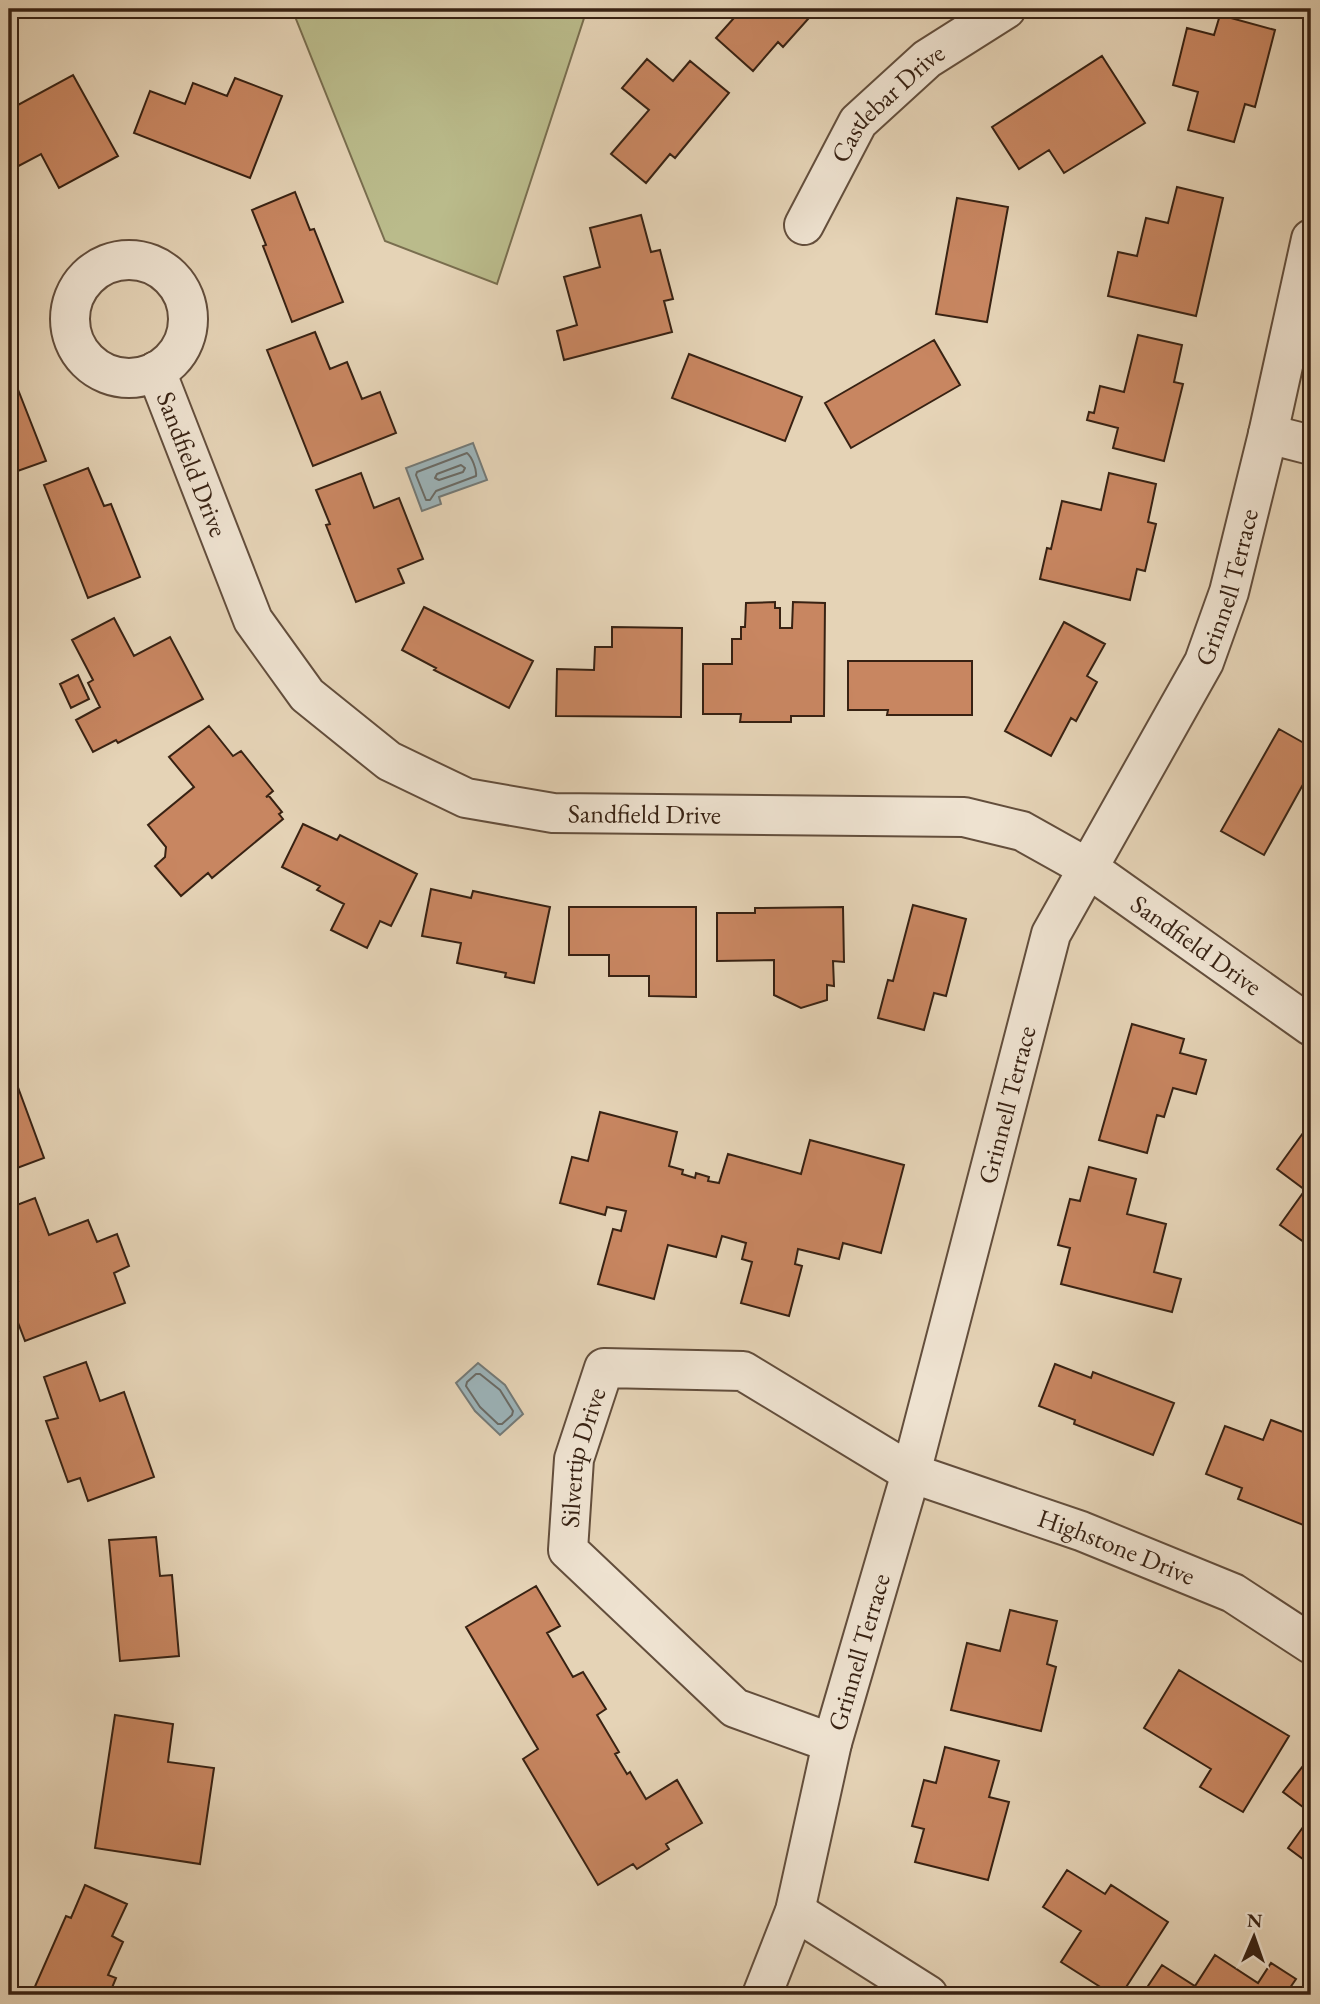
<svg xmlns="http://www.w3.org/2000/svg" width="1320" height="2004" font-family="'EB Garamond',serif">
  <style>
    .green { fill: #babb8b; stroke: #796e4f; stroke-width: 2 }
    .water { fill: #9cb4ba; stroke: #747a77; stroke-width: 2 }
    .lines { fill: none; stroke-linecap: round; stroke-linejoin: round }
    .shore { stroke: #6a6b66; stroke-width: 2 }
    .building { fill: #c88661; stroke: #382213; stroke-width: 2 }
    .minor-casing { stroke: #634e3c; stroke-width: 42 }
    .minor { stroke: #eee2d0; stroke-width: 38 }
    .labels { text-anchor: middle; stroke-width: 5; stroke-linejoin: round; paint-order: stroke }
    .street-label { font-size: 26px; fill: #382213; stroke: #eee2d0 }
  </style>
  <rect width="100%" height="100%" fill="#e5d3b6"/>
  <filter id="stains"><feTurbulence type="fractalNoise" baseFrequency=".00286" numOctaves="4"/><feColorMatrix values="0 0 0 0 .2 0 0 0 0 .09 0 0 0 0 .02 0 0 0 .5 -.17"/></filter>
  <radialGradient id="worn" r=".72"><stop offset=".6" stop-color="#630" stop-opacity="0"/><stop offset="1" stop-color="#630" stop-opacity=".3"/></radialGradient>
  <path class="green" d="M 292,9 L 587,9 L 497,284 L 385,241 Z"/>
  <path class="water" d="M 473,443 L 487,480 L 439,497 L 441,504 L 422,511 L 406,468 Z
    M 478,1363 L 505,1385 L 523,1414 L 500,1435 L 475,1411 L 456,1383 Z"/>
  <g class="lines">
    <path class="shore" d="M 467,453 C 472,457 477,470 476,476 L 436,491 L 430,500 L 426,500 L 416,475 L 417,472 Z
      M 461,465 L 465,468 L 463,472 L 439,480 L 435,478 L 437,474 Z
      M 476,1374 L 480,1374 L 500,1390 L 513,1411 L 512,1415 L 502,1424 L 498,1424 L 480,1407 L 466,1386 L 467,1382 Z"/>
  </g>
  <path class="building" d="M 742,9 L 817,9 L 783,47 L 778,42 L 753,71 L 716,38 Z
    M 1220,15 L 1275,30 L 1255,107 L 1245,104 L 1234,142 L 1188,130 L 1198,92 L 1173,85 L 1187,28 L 1214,35 Z
    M 1102,56 L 1145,123 L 1064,173 L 1049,150 L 1019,169 L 992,127 Z
    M 647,59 L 673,81 L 690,61 L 729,93 L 675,158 L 670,154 L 646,183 L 611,154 L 649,110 L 622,88 Z
    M 73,75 L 118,156 L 59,188 L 41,154 L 9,171 L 9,107 L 16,103 L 18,105 Z
    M 235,78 L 282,96 L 250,178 L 134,133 L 150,91 L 185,104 L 193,83 L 227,96 Z
    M 1177,187 L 1223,198 L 1196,316 L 1108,296 L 1118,252 L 1137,256 L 1146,218 L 1168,223 Z
    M 295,192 L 310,230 L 314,229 L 343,302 L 292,322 L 263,246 L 266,245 L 252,210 Z
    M 957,198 L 1008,207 L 987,322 L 936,314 Z
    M 641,215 L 651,252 L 660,250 L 673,299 L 664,301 L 672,332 L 564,360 L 557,331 L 577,325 L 564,277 L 600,267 L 590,228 Z
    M 315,332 L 330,369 L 347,362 L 362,399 L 380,392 L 396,433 L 313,466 L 267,350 Z
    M 1138,335 L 1182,345 L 1174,382 L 1183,384 L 1164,461 L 1113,448 L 1118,428 L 1087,420 L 1089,412 L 1094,413 L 1100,386 L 1124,392 Z
    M 934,340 L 960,385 L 851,448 L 825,403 Z
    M 689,354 L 802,397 L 785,441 L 672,398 Z
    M 17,387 L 46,461 L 9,474 L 9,389 L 9,390 Z
    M 88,468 L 104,506 L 111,504 L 140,577 L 88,598 L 44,485 Z
    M 361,473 L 374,508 L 399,498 L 423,559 L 398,569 L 404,583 L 356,602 L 326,525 L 330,524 L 316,490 Z
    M 1109,473 L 1156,484 L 1148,522 L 1156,524 L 1145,571 L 1137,569 L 1130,600 L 1040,579 L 1047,548 L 1051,549 L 1062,501 L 1101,510 Z
    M 775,602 L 775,608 L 780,608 L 780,628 L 792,628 L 793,602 L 825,603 L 824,716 L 791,716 L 791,722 L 740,722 L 741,714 L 703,714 L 703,664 L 732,664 L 732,639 L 741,639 L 741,627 L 745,627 L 746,603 Z
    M 424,607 L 533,661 L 509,708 L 434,670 L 436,668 L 402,650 Z
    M 114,618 L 134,656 L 170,637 L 203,699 L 118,743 L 116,740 L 93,752 L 76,720 L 100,707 L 88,683 L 93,680 L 72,640 Z
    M 1064,622 L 1105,644 L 1087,676 L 1097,682 L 1076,721 L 1071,718 L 1051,756 L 1005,731 Z
    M 612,627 L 682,628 L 681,717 L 556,716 L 557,669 L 594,670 L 595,647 L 612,647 Z
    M 848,661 L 972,661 L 972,715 L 887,715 L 888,710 L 848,710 Z
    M 78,675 L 89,699 L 71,708 L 60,684 Z
    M 209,726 L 233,756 L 241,751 L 273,791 L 266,797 L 269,796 L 282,812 L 279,814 L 283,819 L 212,878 L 208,873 L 181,896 L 155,866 L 165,857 L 166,847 L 148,825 L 194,787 L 169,757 Z
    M 1279,729 L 1311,747 L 1311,770 L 1264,855 L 1221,831 Z
    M 303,824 L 337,840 L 340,835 L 417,874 L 391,926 L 380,921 L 367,948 L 331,930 L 344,904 L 317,890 L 320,886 L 282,867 Z
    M 431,889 L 471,898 L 473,891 L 550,907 L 534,983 L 505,977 L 506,973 L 457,963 L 461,943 L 422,936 Z
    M 913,905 L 966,919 L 946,996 L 934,993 L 924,1030 L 878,1018 L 888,980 L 893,981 Z
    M 569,907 L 696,907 L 696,997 L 649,996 L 649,976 L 609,976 L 609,955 L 569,955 Z
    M 843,907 L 844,962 L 833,961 L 834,986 L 827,985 L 827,1000 L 801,1008 L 774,995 L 774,960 L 717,961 L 717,913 L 755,913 L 755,908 Z
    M 1132,1024 L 1184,1039 L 1180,1053 L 1206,1060 L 1196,1094 L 1173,1088 L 1164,1117 L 1157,1115 L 1147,1153 L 1099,1140 Z
    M 9,1063 L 44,1158 L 9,1171 Z
    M 600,1112 L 677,1132 L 669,1166 L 683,1170 L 682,1174 L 695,1178 L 696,1173 L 709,1177 L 708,1181 L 719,1183 L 728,1154 L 801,1174 L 810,1140 L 904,1165 L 881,1253 L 843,1243 L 839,1259 L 798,1249 L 795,1264 L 802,1266 L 789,1316 L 741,1303 L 752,1262 L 742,1259 L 746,1243 L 722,1236 L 716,1257 L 668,1245 L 654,1299 L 598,1284 L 613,1229 L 621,1231 L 626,1211 L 607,1207 L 605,1215 L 560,1203 L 572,1157 L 588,1161 Z
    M 1303,1133 L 1311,1138 L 1311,1247 L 1280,1225 L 1305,1190 L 1277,1169 Z
    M 1089,1167 L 1136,1179 L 1127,1214 L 1166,1224 L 1154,1272 L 1181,1279 L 1172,1312 L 1061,1284 L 1070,1248 L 1058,1245 L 1070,1199 L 1080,1201 Z
    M 35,1198 L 49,1235 L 88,1220 L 97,1242 L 117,1234 L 129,1266 L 114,1273 L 125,1303 L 25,1341 L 9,1299 L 9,1284 L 18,1281 L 9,1258 L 9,1208 Z
    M 86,1362 L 100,1401 L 124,1392 L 154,1477 L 88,1501 L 80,1478 L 68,1482 L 46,1421 L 58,1418 L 44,1377 Z
    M 1055,1364 L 1091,1378 L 1093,1372 L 1174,1403 L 1153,1455 L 1074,1424 L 1075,1420 L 1039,1406 Z
    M 1271,1420 L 1311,1435 L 1311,1528 L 1238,1499 L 1242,1488 L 1206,1474 L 1225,1426 L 1263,1440 Z
    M 156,1537 L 160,1576 L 172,1575 L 179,1656 L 120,1661 L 109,1540 Z
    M 536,1586 L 560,1626 L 547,1633 L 573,1677 L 583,1672 L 606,1709 L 597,1715 L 619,1752 L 615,1754 L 627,1774 L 630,1772 L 646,1799 L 677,1780 L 702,1823 L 666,1844 L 669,1849 L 637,1869 L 633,1864 L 598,1885 L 523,1759 L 538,1749 L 466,1627 Z
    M 1010,1610 L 1057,1621 L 1047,1664 L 1056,1667 L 1041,1731 L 951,1710 L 967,1643 L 1000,1651 Z
    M 1179,1670 L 1289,1736 L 1243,1812 L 1200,1787 L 1211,1769 L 1144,1728 Z
    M 115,1715 L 173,1724 L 168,1762 L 214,1768 L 200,1864 L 95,1848 Z
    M 945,1747 L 999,1761 L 989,1797 L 1009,1802 L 988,1880 L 915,1862 L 924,1829 L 912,1826 L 924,1780 L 936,1783 Z
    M 1309,1758 L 1311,1759 L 1311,1813 L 1283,1792 Z
    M 1311,1816 L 1311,1865 L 1288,1848 Z
    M 1067,1870 L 1105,1894 L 1111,1885 L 1168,1922 L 1121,1995 L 1113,1995 L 1061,1962 L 1081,1931 L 1043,1907 Z
    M 85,1885 L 127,1904 L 112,1936 L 123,1942 L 108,1975 L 116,1978 L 109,1995 L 41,1995 L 33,1991 L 66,1916 L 71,1918 Z
    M 1215,1955 L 1258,1983 L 1271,1963 L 1296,1979 L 1285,1995 L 1142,1995 L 1162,1965 L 1195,1986 Z"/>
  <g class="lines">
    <defs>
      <g id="minor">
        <path id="s1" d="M 804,225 L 858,122 L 927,59 L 1006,9"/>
        <circle cx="129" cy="319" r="59"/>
        <path id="s2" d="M 156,371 L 253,620 L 307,695 L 389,761 L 466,798 L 553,813 L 964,817 L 1022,831 L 1088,868 L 1311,1026"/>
        <path d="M 1268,434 L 1311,445"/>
        <path id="s3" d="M 832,1743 L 735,1708 L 568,1550 L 574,1459 L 604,1368 L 743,1371 L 911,1473 L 1081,1531 L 1233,1593 L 1311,1644"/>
        <path d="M 795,1911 L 928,1995"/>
        <path id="s4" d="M 762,1995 L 795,1911 L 832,1743 L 911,1473 L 1051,934 L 1204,662 L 1229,592 L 1268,434 L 1311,239"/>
      </g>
    </defs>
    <use href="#minor" class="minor-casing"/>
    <use href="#minor" class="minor"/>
  </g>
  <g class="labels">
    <g class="street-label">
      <text dy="9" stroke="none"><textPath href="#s1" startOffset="150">Castlebar Drive</textPath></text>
      <text dy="9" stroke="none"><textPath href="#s2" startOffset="100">Sandfield Drive</textPath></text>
      <text dy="9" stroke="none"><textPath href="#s4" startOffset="1491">Grinnell Terrace</textPath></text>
      <text dy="9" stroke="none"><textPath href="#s2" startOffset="730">Sandfield Drive</textPath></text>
      <text dy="9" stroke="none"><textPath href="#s2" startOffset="1318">Sandfield Drive</textPath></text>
      <text dy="9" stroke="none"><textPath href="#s4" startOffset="924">Grinnell Terrace</textPath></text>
      <text dy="9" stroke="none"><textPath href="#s3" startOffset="427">Silvertip Drive</textPath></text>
      <text dy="9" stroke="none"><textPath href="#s3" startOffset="1074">Highstone Drive</textPath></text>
      <text dy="9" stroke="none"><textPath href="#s4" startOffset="357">Grinnell Terrace</textPath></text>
    </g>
  </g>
  <rect width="1320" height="2004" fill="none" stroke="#e5d3b6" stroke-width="35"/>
  <rect x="10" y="10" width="1299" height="1983" fill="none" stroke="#382213" stroke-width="3.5"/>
  <rect x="18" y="18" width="1285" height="1969" fill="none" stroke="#382213" stroke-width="2"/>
  <g transform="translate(1254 1937) rotate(2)" stroke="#eee2d0" stroke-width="5" paint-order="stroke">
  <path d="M0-5L12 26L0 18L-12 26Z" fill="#382213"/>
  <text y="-10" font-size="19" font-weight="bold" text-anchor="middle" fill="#382213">N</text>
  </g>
  <rect width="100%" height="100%" filter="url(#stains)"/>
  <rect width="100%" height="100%" fill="url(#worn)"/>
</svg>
